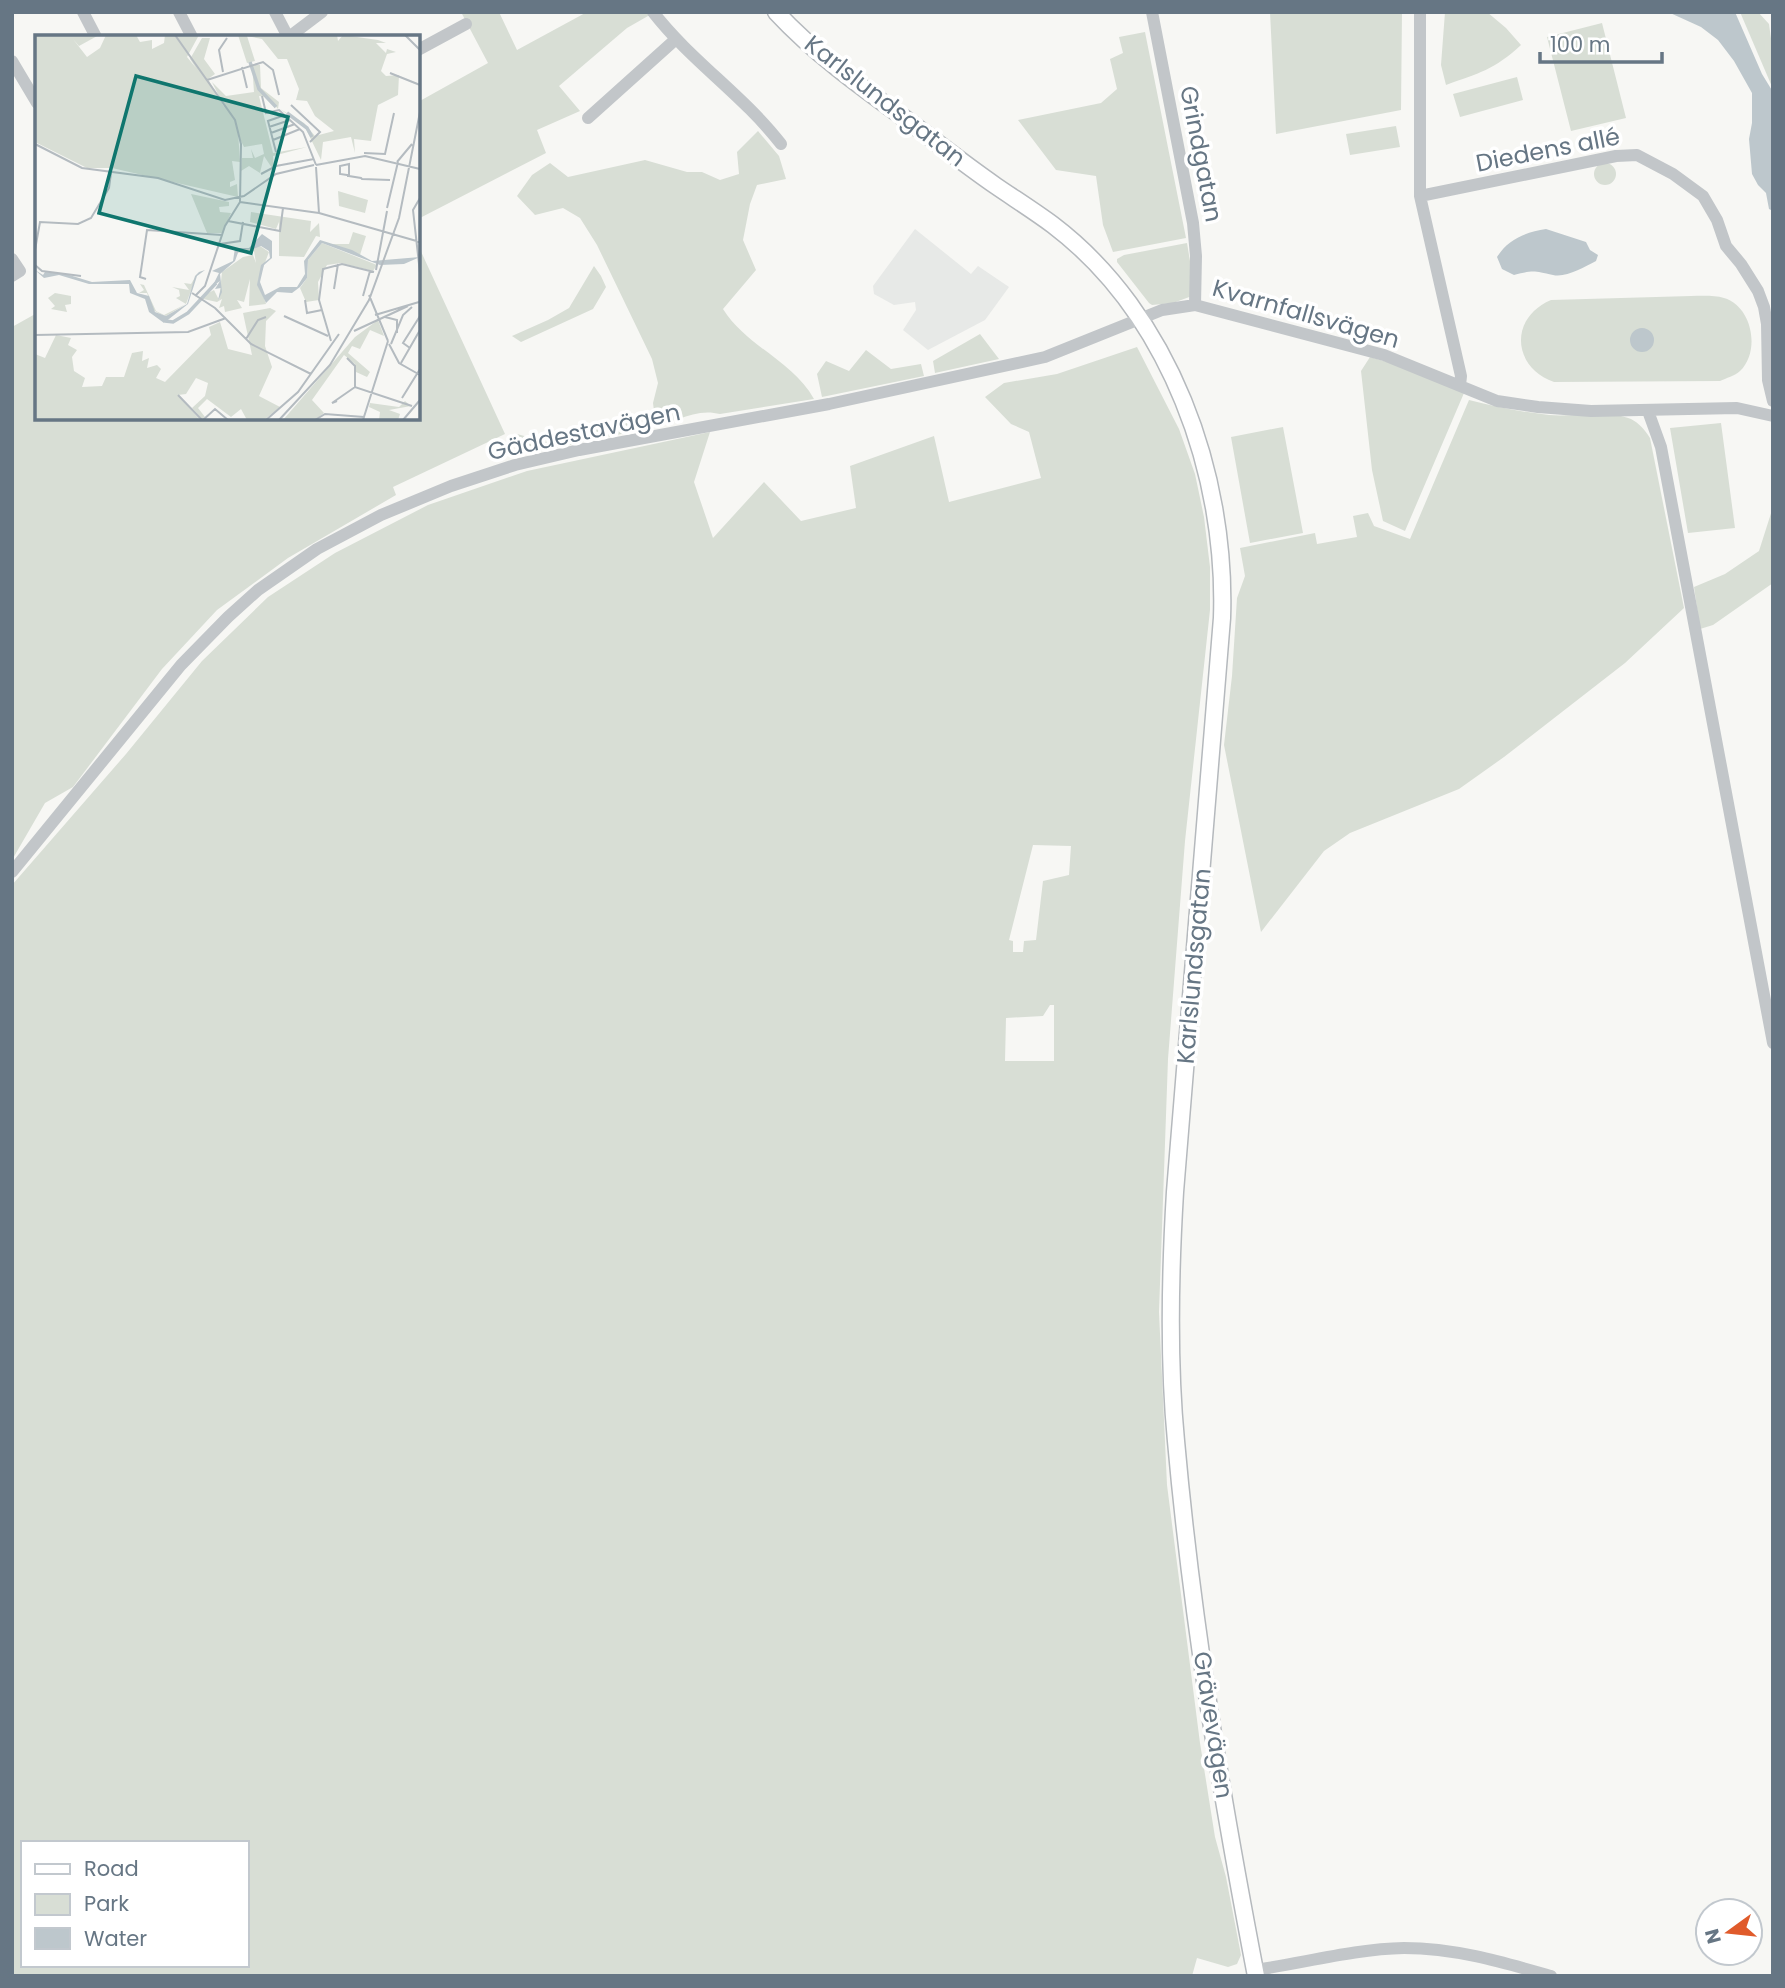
<svg xmlns="http://www.w3.org/2000/svg" width="1785" height="1988" font-family="Poppins,sans-serif">
  <style>
    .built { fill: #e7e9e7 }
    .green { fill: #d8ded5; fill-rule: evenodd }
    .water { fill: #bdc7cc }
    .lines { fill: none; stroke-linecap: round; stroke-linejoin: round }
    .major-casing { stroke: #b5b9bd; stroke-width: 19 }
    .minor { stroke: #c2c6c9; stroke-width: 12 }
    .major { stroke: #fff; stroke-width: 16 }
    .labels { text-anchor: middle; stroke-width: 7; stroke-linejoin: round; paint-order: stroke }
    .street-label { font-size: 24px; fill: #667684; stroke: #fff }
    .inset-river { fill: none; stroke: #bdc7cc; stroke-width: 3.5 }
    .inset-road { fill: none; stroke: #b4bbc0; stroke-width: 2 }
    .view { fill: #0f766e; fill-opacity: 0.15; stroke: #0f766e; stroke-width: 3.5 }
    .inset-edge { fill: none; stroke: #667684; stroke-width: 3.5 }
  </style>
  <rect width="100%" height="100%" fill="#f7f7f4"/>
  <path class="built" d="M 915,229 L 971,274 L 978,266 L 1009,287 L 985,320 L 928,350 L 903,330 L 916,310 L 915,302 L 894,305 L 874,294 L 873,286 Z"/>
  <path class="green" d="M 461,12 L 499,12 L 517,50 L 587,12 L 655,12 L 627,28 L 559,86 L 580,111 L 537,130 L 546,153 L 418,219 L 418,102 L 488,63 Z
    M 1270,12 L 1402,12 L 1401,110 L 1276,134 Z
    M 1445,12 L 1487,12 L 1506,28 L 1521,45 C 1494,70 1479,73 1446,85 L 1441,65 Z
    M 1740,12 L 1758,12 L 1769,24 L 1773,53 L 1773,89 Z
    M 1602,23 L 1626,118 L 1571,131 L 1547,37 Z
    M 1145,32 L 1186,238 L 1113,252 L 1103,225 L 1096,176 L 1056,170 L 1018,120 L 1101,103 L 1117,89 L 1110,59 L 1123,53 L 1119,37 Z
    M 1517,77 L 1523,100 L 1460,117 L 1453,94 Z
    M 1396,126 L 1400,147 L 1350,155 L 1346,134 Z
    M 758,131 L 779,156 L 786,179 L 757,185 L 750,204 L 743,240 L 756,270 L 723,309 C 746,346 793,361 814,399 L 720,414 C 694,407 674,425 649,426 L 646,421 L 655,419 L 653,403 L 658,383 L 652,359 L 597,245 L 580,218 L 563,208 L 535,215 L 517,196 L 532,175 L 550,163 L 568,177 L 645,160 L 687,172 L 702,172 L 720,180 L 739,174 L 737,152 Z
    M1594 174a11 11 0 1 1 22 0a11 11 0 1 1-22 0Z
    M 1187,243 L 1192,273 L 1192,296 L 1173,303 L 1152,305 L 1149,303 L 1117,262 L 1117,259 L 1124,255 Z
    M 418,245 L 505,434 L 393,487 L 396,495 L 288,558 L 217,610 L 162,669 L 73,787 L 45,803 L 12,860 L 12,327 L 37,313 L 37,418 L 418,418 Z
    M 594,266 L 601,276 L 606,287 L 593,309 L 521,342 L 512,336 L 548,320 L 569,308 Z
    M 1691,296 C 1701,296 1714,295 1724,298 C 1752,306 1761,351 1740,371 C 1735,376 1726,378 1720,381 L 1554,382 C 1512,367 1509,318 1551,300 Z
    M 980,334 L 999,359 L 935,373 L 933,361 Z
    M 1137,347 L 1179,429 L 1195,474 L 1204,517 L 1210,567 L 1210,610 L 1185,841 L 1168,1059 L 1159,1312 L 1167,1485 L 1200,1743 L 1215,1837 L 1226,1877 L 1241,1955 L 1237,1964 L 1228,1967 L 1197,1958 L 1192,1976 L 12,1976 L 12,885 L 126,754 L 202,661 L 268,597 L 335,553 L 428,505 L 527,471 L 710,432 L 694,482 L 713,538 L 764,482 L 801,521 L 856,508 L 850,466 L 934,436 L 949,502 L 1041,478 L 1029,432 L 1011,424 L 985,397 L 1004,383 L 1057,374 ZM 1033,845 L 1071,846 L 1069,875 L 1043,881 L 1036,940 L 1024,941 L 1023,952 L 1013,952 L 1013,941 L 1009,940 ZM 1050,1005 L 1054,1005 L 1054,1061 L 1005,1061 L 1006,1018 L 1043,1016 ZM 23,1843 L 247,1843 L 247,1965 L 23,1965 Z
    M 866,350 L 891,369 L 921,364 L 924,376 L 822,397 L 817,374 L 826,361 L 849,371 Z
    M 1370,357 L 1401,366 L 1464,393 L 1405,531 L 1383,521 L 1372,470 L 1361,371 Z
    M 1469,400 C 1496,407 1522,412 1549,415 C 1574,417 1609,410 1631,419 C 1639,423 1645,430 1650,438 L 1684,608 L 1625,663 L 1504,757 L 1459,789 L 1350,833 L 1324,851 L 1261,932 L 1224,745 L 1232,676 L 1237,598 L 1245,576 L 1240,548 L 1315,533 L 1317,544 L 1357,537 L 1353,516 L 1368,513 L 1374,526 L 1410,539 Z
    M 634,420 L 635,431 L 533,453 L 525,450 L 517,434 L 546,442 L 566,435 Z
    M 1721,423 L 1735,528 L 1688,533 L 1670,428 Z
    M 1283,427 L 1303,533 L 1250,543 L 1231,437 Z
    M 1773,507 L 1773,583 L 1713,625 L 1700,629 L 1694,587 L 1725,574 L 1759,551 Z"/>
  <path class="water" d="M 1668,12 L 1735,12 L 1762,74 L 1773,92 L 1773,211 L 1769,209 L 1766,193 L 1758,185 L 1752,174 L 1749,139 L 1752,123 L 1752,93 L 1734,61 L 1718,40 L 1701,27 Z
    M 1546,229 L 1586,242 L 1590,250 L 1598,255 L 1596,261 C 1584,267 1566,278 1553,275 C 1534,271 1534,270 1514,275 L 1502,269 L 1497,257 C 1508,239 1526,232 1546,229 Z
    M1630 340a12 12 0 1 1 24 0a12 12 0 1 1-24 0Z"/>
  <g class="lines">
    <defs>
      <path id="major" d="M 776,12 C 816,55 864,89 911,123 C 939,144 967,166 996,186 C 1015,199 1034,211 1053,225 C 1170,314 1227,474 1222,618 L 1175,1192 C 1170,1275 1168,1359 1176,1441 C 1192,1621 1222,1799 1256,1976"/>
    </defs>
    <use href="#major" class="major-casing"/>
    <path class="minor" d="M 83,12 L 96,37
      M 179,12 L 192,37
      M 275,12 L 288,37
      M 653,12 C 691,61 743,95 781,144
      M 1152,12 L 1193,223 L 1196,256 L 1195,305
      M 1420,12 L 1420,196 L 1461,376 L 1460,385
      M 289,37 L 322,12
      M 418,50 L 466,24
      M 12,61 L 37,103
      M 588,118 L 676,39
      M 1420,196 L 1616,156 L 1637,155 L 1673,174 L 1703,196 L 1717,220 L 1726,246 L 1741,264 L 1758,291 L 1764,307 L 1767,324 L 1768,380 L 1773,401
      M 12,259 L 20,271 L 12,276
      M 1648,411 L 1661,447 L 1773,1043
      M 12,872 L 181,665 L 228,617 L 258,590 L 317,549 L 381,515 L 451,486 L 515,465 L 579,450 L 829,404 L 1045,357 L 1162,310 L 1195,305 L 1384,355 L 1497,401 L 1538,407 L 1591,411 L 1737,408 L 1773,416
      M 1255,1970 C 1304,1963 1354,1949 1404,1948 C 1455,1948 1502,1962 1551,1976"/>
    <use href="#major" class="major"/>
  </g>
  <g class="labels">
    <g class="street-label">
      <text transform="translate(885 101) rotate(38)" y="8">Karlslundsgatan</text>
      <text transform="translate(1548 150) rotate(-11)" y="8">Diedens allé</text>
      <text transform="translate(1201 154) rotate(79)" y="8">Grindgatan</text>
      <text transform="translate(1306 314) rotate(16)" y="8">Kvarnfallsvägen</text>
      <text transform="translate(584 432) rotate(-12)" y="8">Gäddestavägen</text>
      <text transform="translate(1194 966) rotate(-85)" y="8">Karlslundsgatan</text>
      <text transform="translate(1213 1725) rotate(81)" y="8">Grävevägen</text>
    </g>
  </g>
  <g transform="translate(35 35)">
    <rect width="385" height="385" fill="#f7f7f4"/>
    <path d="M 0,0 L 64,0 L 44,11 L 38,4 L 52,22 L 65,13 L 71,0 L 101,0 L 105,7 L 117,5 L 117,14 L 129,8 L 130,0 L 164,0 L 152,22 L 161,33 L 155,24 L 167,3 L 175,3 L 169,24 L 180,39 L 173,44 L 203,96 L 205,127 L 197,126 L 200,145 L 195,147 L 195,152 L 202,149 L 203,162 L 77,133 L 52,133 L 0,107 ZM 203,0 L 302,0 L 303,6 L 308,0 L 343,5 L 351,8 L 341,8 L 351,18 L 352,14 L 361,17 L 352,19 L 346,36 L 351,41 L 364,40 L 363,60 L 343,70 L 336,106 L 319,104 L 320,118 L 316,102 L 288,107 L 286,125 L 270,92 L 245,74 L 269,88 L 280,101 L 299,96 L 280,81 L 272,66 L 261,65 L 264,54 L 252,24 L 243,24 L 227,4 L 212,1 L 220,26 L 212,28 ZM 217,29 L 225,30 L 226,53 L 244,67 L 243,74 L 232,62 L 224,61 L 238,118 L 272,112 L 238,121 L 239,136 L 229,121 L 225,138 L 214,131 L 206,136 L 207,123 L 218,123 L 216,114 L 220,123 L 229,119 L 227,109 L 209,112 L 177,47 L 191,61 L 219,57 ZM 303,156 L 333,165 L 330,178 L 304,171 ZM 156,159 L 194,167 L 194,171 L 184,172 L 185,177 L 196,178 L 187,198 L 172,198 ZM 216,177 L 276,186 L 275,197 L 284,188 L 285,202 L 281,201 L 269,222 L 244,221 L 244,187 L 241,194 L 215,187 ZM 318,197 L 331,201 L 325,220 L 296,209 L 314,209 ZM 287,208 L 342,230 L 338,236 L 306,228 L 292,230 L 283,247 L 284,265 L 271,267 L 265,253 L 272,243 L 273,225 ZM 225,211 L 234,217 L 223,246 L 231,269 L 214,271 L 215,244 L 209,267 L 202,265 L 207,273 L 190,277 L 189,271 L 184,273 L 187,264 L 182,267 L 164,263 L 179,255 L 184,265 L 187,237 L 208,222 L 218,220 L 221,228 L 219,216 L 203,218 L 203,216 ZM 162,239 L 151,269 L 131,281 L 125,279 L 118,275 L 112,258 L 104,258 L 109,255 L 105,249 L 109,250 L 121,276 L 129,280 L 151,269 L 141,263 L 145,261 L 144,255 L 137,252 L 154,255 L 149,248 L 156,249 ZM 20,258 L 36,261 L 36,269 L 30,270 L 32,277 L 16,274 L 20,271 L 13,263 ZM 235,273 L 241,276 L 231,286 L 230,311 L 237,332 L 224,361 L 245,372 L 229,385 L 212,385 L 206,374 L 196,382 L 172,364 L 163,373 L 170,382 L 167,384 L 157,373 L 170,361 L 173,348 L 161,343 L 151,359 L 143,360 L 165,385 L 0,385 L 0,319 L 10,323 L 21,300 L 36,303 L 33,310 L 42,315 L 37,322 L 39,336 L 50,343 L 47,352 L 67,351 L 71,342 L 89,342 L 97,318 L 108,316 L 107,326 L 114,323 L 112,333 L 122,330 L 126,334 L 121,343 L 130,347 L 176,300 L 174,292 L 185,287 L 193,314 L 217,320 L 208,278 ZM 343,285 L 349,301 L 335,295 L 325,314 L 317,311 L 313,318 L 335,337 L 332,342 L 321,337 L 320,329 L 309,320 L 277,365 L 289,378 L 280,385 L 248,385 L 320,302 ZM 370,366 L 376,371 L 354,375 L 365,379 L 363,385 L 344,385 L 345,377 L 334,372 L 335,368 L 364,372 Z" fill="#d8ded5"/>
    <path d="M 227,199 L 237,206 L 237,223 L 229,230 L 225,247 L 230,260 L 245,252 L 262,252 L 270,239 L 269,226 L 285,205 L 317,215 L 337,226 L 385,222 L 369,229 L 345,230 L 287,208 L 273,225 L 272,243 L 265,252 L 257,258 L 242,257 L 231,268 L 222,250 L 226,230 L 235,223 L 234,216 L 226,211 L 218,214 L 204,215 L 200,226 L 185,239 L 187,257 L 184,264 L 183,265 L 186,253 L 180,254 L 185,246 L 177,252 L 184,238 L 177,236 L 198,226 L 200,213 L 214,213 ZM 0,235 L 8,240 L 10,237 L 31,239 L 57,247 L 95,245 L 102,258 L 114,261 L 120,277 L 131,281 L 152,269 L 160,241 L 164,237 L 170,235 L 162,241 L 153,269 L 129,288 L 114,277 L 110,264 L 95,258 L 94,249 L 54,249 L 24,240 L 9,243 Z" fill="#bdc7cc"/>
    <path class="inset-river" d="M 215,27 L 224,54 L 241,72M 252,78 L 272,93 L 277,102M 130,286 L 138,287 L 153,278 L 181,248"/>
    <path class="inset-road" d="M 140,0 L 200,85 L 206,109 L 205,167 L 190,191 L 170,251 L 160,261M 370,0 L 385,15M 207,32 L 212,53M 188,37 L 184,15 L 192,3M 355,38 L 385,50M 172,45 L 228,27 L 238,35 L 244,60M 227,61 L 231,78 L 244,75 L 268,97 L 281,130M 256,70 L 285,97 L 275,107M 234,92 L 255,85M 236,98 L 260,89M 238,105 L 265,94M 0,109 L 47,133 L 123,143 L 190,165 L 209,161 L 241,139 L 279,130M 241,117 L 233,86 L 250,80M 329,118 L 350,119 L 359,78M 362,127 L 377,109M 281,130 L 330,121 L 385,134M 281,132 L 284,178M 226,139 L 241,131 L 279,124M 313,142 L 313,140 L 314,140 L 314,129 L 305,131 L 305,139 L 312,140 L 313,140 L 314,141 L 326,143 L 327,144 L 355,145M 385,163 L 378,175 L 385,238M 205,167 L 284,178M 352,173 L 363,127M 284,178 L 385,207M 193,186 L 245,196 L 248,173M 185,209 L 205,206 L 208,187M 0,215 L 5,187 L 43,189 L 56,183 L 74,153 L 76,138M 0,230 L 7,236 L 46,241M 341,235 L 352,176M 111,244 L 105,242 L 112,195 L 187,200M 299,254 L 303,229M 157,258 L 180,273 L 216,309 L 276,339M 334,260 L 353,306M 328,261 L 335,236M 270,265 L 272,278 L 287,275M 340,280 L 384,267M 249,281 L 293,301M 350,282 L 362,285 L 362,298M 319,296 L 373,271M 0,300 L 153,297 L 191,283M 211,304 L 223,285 L 231,282M 296,306 L 284,265 L 288,234 L 307,229 L 339,237M 354,309 L 364,328 L 385,340M 356,309 L 368,280 L 377,272M 375,313 L 368,308 L 385,281M 312,323 L 320,331 L 320,352M 366,328 L 385,295M 143,360 L 167,385M 367,363 L 385,334M 302,366 L 297,368 L 320,352 L 377,371M 168,385 L 180,374 L 193,385M 231,385 L 263,357 L 304,299M 244,385 L 295,330 L 334,265 L 364,183 L 385,77M 280,385 L 290,379 L 329,382M 328,385 L 353,306M 368,385 L 385,365"/>
    <path class="view" d="M 101,41 L 253,82 L 216,218 L 64,178 Z"/>
    <rect width="385" height="385" class="inset-edge"/>
  </g>
  <rect width="1785" height="1988" fill="none" stroke="#667684" stroke-width="28"/>
  <rect x="21" y="1841" width="228" height="126" fill="#ffffff" stroke="#c2c8ce" stroke-width="2"/>
  <rect x="35" y="1864" width="35" height="10" fill="#ffffff" stroke="#c2c8ce" stroke-width="2"/>
  <text x="84" y="1876" font-size="21" fill="#667684">Road</text>
  <rect x="35" y="1894" width="35" height="21" fill="#d8ded5" stroke="#c2c8ce" stroke-width="2"/>
  <text x="84" y="1911" font-size="21" fill="#667684">Park</text>
  <rect x="35" y="1928" width="35" height="21" fill="#bdc7cc" stroke="#c2c8ce" stroke-width="2"/>
  <text x="84" y="1946" font-size="21" fill="#667684">Water</text>
  <g transform="translate(1729 1932) rotate(255)"><circle r="33" fill="#ffffff" stroke="#c2c8ce" stroke-width="2"/>
  <path d="M0-5L12 26L0 18L-12 26Z" fill="#e05b2b"/>
  <text y="-10" font-size="19" font-weight="bold" text-anchor="middle" fill="#667684">N</text>
  </g>
  <path d="M1540 52v10h122v-10" fill="none" stroke="#667684" stroke-width="3.5"/>
  <text x="1550" y="52" font-size="21" fill="#667684" stroke="#ffffff" stroke-width="5" paint-order="stroke">100 m</text>
</svg>
